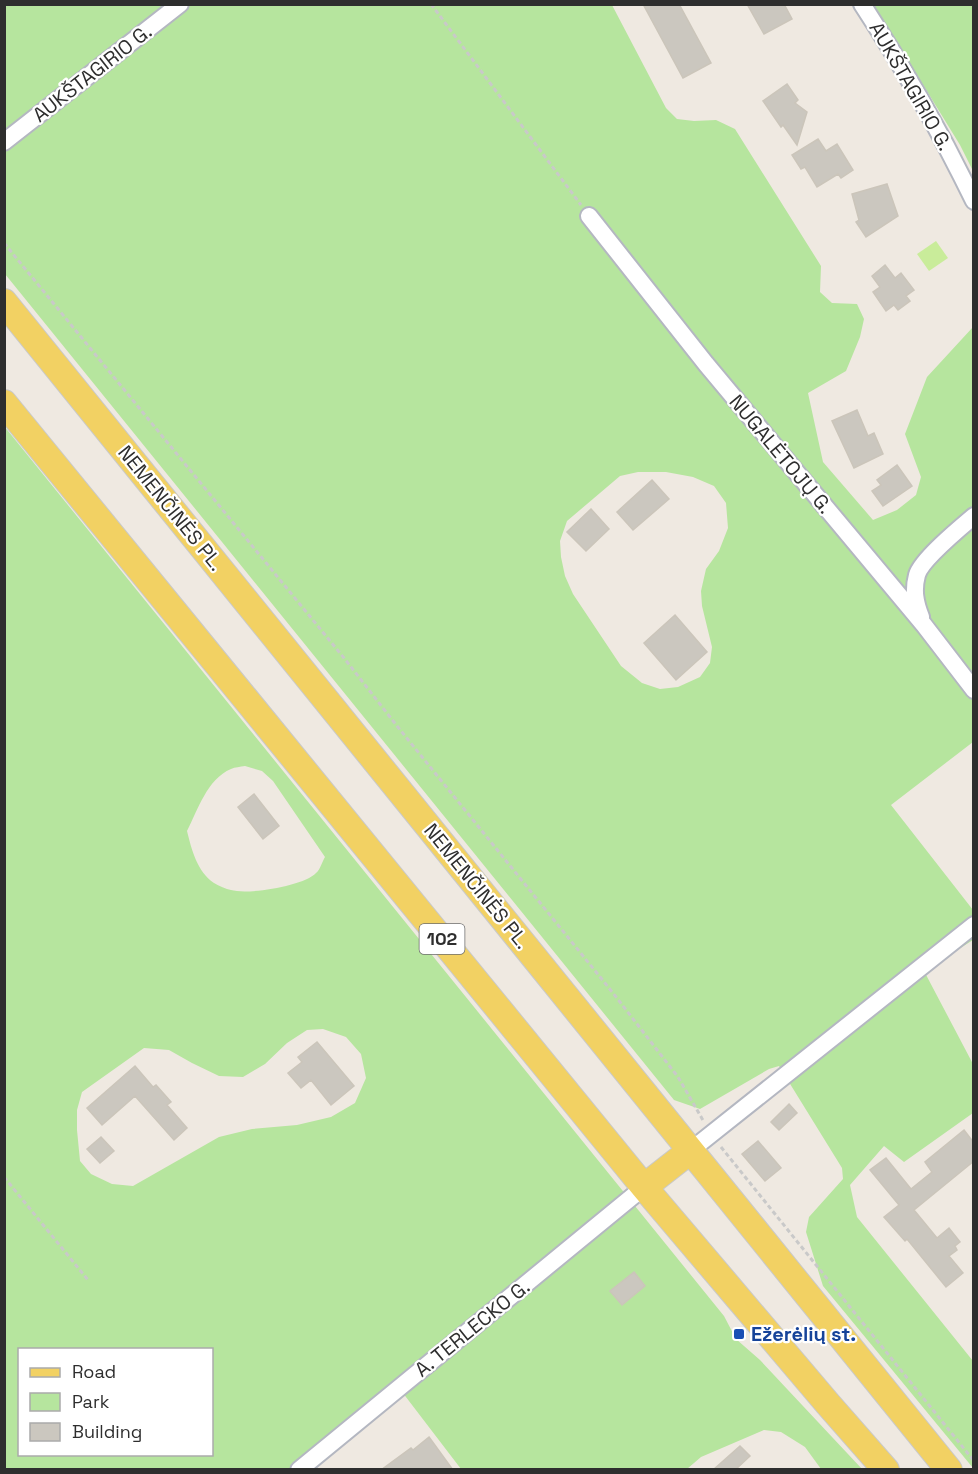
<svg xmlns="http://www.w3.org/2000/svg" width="978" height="1474" font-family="'Space Grotesk',sans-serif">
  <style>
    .green { fill: #b6e59e; fill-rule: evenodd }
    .pitch { fill: #c9ec9a }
    .building { fill: #cbc7bf; stroke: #cbc5ba; stroke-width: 1.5 }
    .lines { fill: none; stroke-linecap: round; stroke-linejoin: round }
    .street-casing { stroke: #b4b7c1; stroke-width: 20 }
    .primary-casing { stroke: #c9c9c9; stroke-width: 28 }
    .path { stroke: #c9c9c9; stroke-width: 3; stroke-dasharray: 4.5 3; stroke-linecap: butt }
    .street { stroke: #fff; stroke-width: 16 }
    .primary { stroke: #f2d163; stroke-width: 26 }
    .transit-dot { fill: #1a4fb4; stroke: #fff; stroke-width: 2 }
    .labels { text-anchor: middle; stroke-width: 4.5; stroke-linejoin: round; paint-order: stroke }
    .shield { fill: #fff; stroke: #6d6d6d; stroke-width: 1.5 }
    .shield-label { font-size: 18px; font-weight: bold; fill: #2e2e2e }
    .street-label { font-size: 20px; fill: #2e2e2e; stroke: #fff }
    .transit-label { font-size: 20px; font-weight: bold; fill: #164399; stroke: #fff; text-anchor: start }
  </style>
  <rect width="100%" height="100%" fill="#efe9e1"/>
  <path class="green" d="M 4,5 L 612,5 L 666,108 L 677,119 L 694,121 L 716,120 L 735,129 L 821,266 L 820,292 L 832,303 L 857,304 L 864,319 L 860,337 L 846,371 L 808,393 L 823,462 L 873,520 L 897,510 L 916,495 L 921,477 L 905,434 L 927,377 L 973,327 L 973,742 L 891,805 L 973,910 L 973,940 L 924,971 L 973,1064 L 973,1113 L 904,1162 L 884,1146 L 850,1185 L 857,1217 L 973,1361 L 973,1468 L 823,1286 L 806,1232 L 809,1217 L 843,1179 L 842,1168 L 779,1066 L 769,1069 L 700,1109 L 674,1100 L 5,274 ZM 638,472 L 666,472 L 693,477 L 714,486 L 726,503 L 728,528 L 719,551 L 706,569 L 701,591 L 702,606 L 712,647 L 710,663 L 700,677 L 678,687 L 660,689 L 642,683 L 621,666 L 573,594 L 565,576 L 561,557 L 560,541 L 567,521 L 620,476 Z
    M 874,5 L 973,5 L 973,171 L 960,145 Z
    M 4,426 L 724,1316 L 736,1339 L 760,1360 L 862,1469 L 821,1469 L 805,1447 L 781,1432 L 764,1430 L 701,1457 L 687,1469 L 461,1469 L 396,1384 L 291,1469 L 5,1469 ZM 245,766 L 262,771 L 273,781 L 325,857 C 322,862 320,870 316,873 C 304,886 248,895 231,890 C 226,889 219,886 214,883 C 197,871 192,851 187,831 C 198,810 207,779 231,769 C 235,767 240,767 245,766 ZM 323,1029 L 346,1037 L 361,1054 L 366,1078 L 355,1103 L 331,1117 L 297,1125 L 252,1129 L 219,1137 L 133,1186 L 112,1184 L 91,1174 L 80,1161 L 77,1130 L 77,1110 L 82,1092 L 144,1048 L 169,1050 L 192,1063 L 219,1076 L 243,1077 L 265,1064 L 287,1043 L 307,1030 ZM 20,1350 L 212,1350 L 212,1454 L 20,1454 Z"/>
  <path class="pitch" d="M 936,241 L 948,258 L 929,271 L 917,254 Z"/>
  <path class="building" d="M 643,4 L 679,4 L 711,63 L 683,78 Z
    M 747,4 L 784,4 L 792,19 L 764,34 Z
    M 787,84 L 798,100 L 795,103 L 807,112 L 797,145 L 783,125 L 781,127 L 763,101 Z
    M 818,139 L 826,151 L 837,144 L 853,170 L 841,178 L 838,174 L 817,187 L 805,167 L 801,169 L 792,155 Z
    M 887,184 L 898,216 L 866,237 L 856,222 L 859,220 L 852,194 Z
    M 885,265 L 895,278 L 901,273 L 914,290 L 906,296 L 910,301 L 898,310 L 894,305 L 886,311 L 873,292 L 880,287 L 872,276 Z
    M 857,410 L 868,436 L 874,433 L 883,454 L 854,468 L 832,421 Z
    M 897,465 L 912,486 L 883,506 L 872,491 L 881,485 L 877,480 Z
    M 652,480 L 669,499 L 633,530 L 617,512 Z
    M 591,509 L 609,529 L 586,551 L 567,532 Z
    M 675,615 L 707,652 L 676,680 L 644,643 Z
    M 254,794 L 279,826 L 263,839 L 238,807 Z
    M 317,1042 L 354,1086 L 331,1105 L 311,1080 L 301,1088 L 288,1073 L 302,1062 L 298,1057 Z
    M 135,1066 L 153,1087 L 156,1085 L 171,1102 L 167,1105 L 187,1128 L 174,1140 L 135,1096 L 102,1125 L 87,1108 Z
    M 789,1104 L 797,1113 L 779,1130 L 771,1122 Z
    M 964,1130 L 974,1143 L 974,1161 L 914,1210 L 937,1238 L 949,1228 L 960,1242 L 955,1246 L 957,1250 L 949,1256 L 963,1273 L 946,1287 L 907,1239 L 905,1241 L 884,1217 L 899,1205 L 870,1170 L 886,1158 L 911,1189 L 932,1172 L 925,1162 Z
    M 101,1137 L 114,1151 L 100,1163 L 87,1149 Z
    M 758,1141 L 781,1168 L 765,1181 L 742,1154 Z
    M 634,1272 L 645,1286 L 622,1305 L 610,1291 Z
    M 429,1437 L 453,1470 L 381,1470 L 411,1448 L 413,1450 Z
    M 740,1446 L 750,1456 L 735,1470 L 713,1470 Z"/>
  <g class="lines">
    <defs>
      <path id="street" d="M 862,4 C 904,68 941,133 974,201
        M 4,142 L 180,4
        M 589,216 L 706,364 L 924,625 L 974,690
        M 921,617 C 915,602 913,590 917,575 C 921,560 961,527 974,516
        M 690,1151 L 974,925
        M 299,1470 L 644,1187"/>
      <path id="primary" d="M 4,302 L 949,1470
        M 4,403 L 644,1187 L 828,1404 L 886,1470
        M 644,1187 L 690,1151"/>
    </defs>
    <use href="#street" class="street-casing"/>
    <use href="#primary" class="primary-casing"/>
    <path class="path" d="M 431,4 L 581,205
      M 4,243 L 344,658 L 397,726 L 613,993 L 678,1077 L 704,1122
      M 721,1147 L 974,1461
      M 4,1177 L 88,1280"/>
    <use href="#street" class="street"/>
    <use href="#primary" class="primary"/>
  </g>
  <rect class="transit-dot" x="733" y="1328" width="12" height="12" rx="3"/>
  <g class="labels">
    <rect class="shield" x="419.5" y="924" width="45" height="30" rx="4.5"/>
    <g class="shield-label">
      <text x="442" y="945">102</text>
    </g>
    <g class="street-label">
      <text transform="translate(92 73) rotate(-38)" y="7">AUKŠTAGIRIO G.</text>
      <text transform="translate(911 86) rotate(60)" y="7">AUKŠTAGIRIO G.</text>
      <text transform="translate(781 454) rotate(50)" y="7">NUGALĖTOJŲ G.</text>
      <text transform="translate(171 508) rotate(51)" y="7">NEMENČINĖS PL.</text>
      <text transform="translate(477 886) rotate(51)" y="7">NEMENČINĖS PL.</text>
      <text transform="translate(472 1328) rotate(-39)" y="7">A. TERLECKO G.</text>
    </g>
    <g class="transit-label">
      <text x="751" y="1341">Ežerėlių st.</text>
    </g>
  </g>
  <rect width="978" height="1474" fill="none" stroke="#2e2e2e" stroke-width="12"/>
  <rect x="18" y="1348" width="195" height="108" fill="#ffffff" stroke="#ababab" stroke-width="1.5"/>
  <rect x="30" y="1368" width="30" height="9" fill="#f2d163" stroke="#ababab" stroke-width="1.5"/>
  <text x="72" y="1378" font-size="18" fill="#2e2e2e">Road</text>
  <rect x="30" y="1393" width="30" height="18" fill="#b6e59e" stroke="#ababab" stroke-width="1.5"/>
  <text x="72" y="1408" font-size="18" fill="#2e2e2e">Park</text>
  <rect x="30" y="1423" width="30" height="18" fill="#cbc7bf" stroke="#ababab" stroke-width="1.5"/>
  <text x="72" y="1438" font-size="18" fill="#2e2e2e">Building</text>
</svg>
